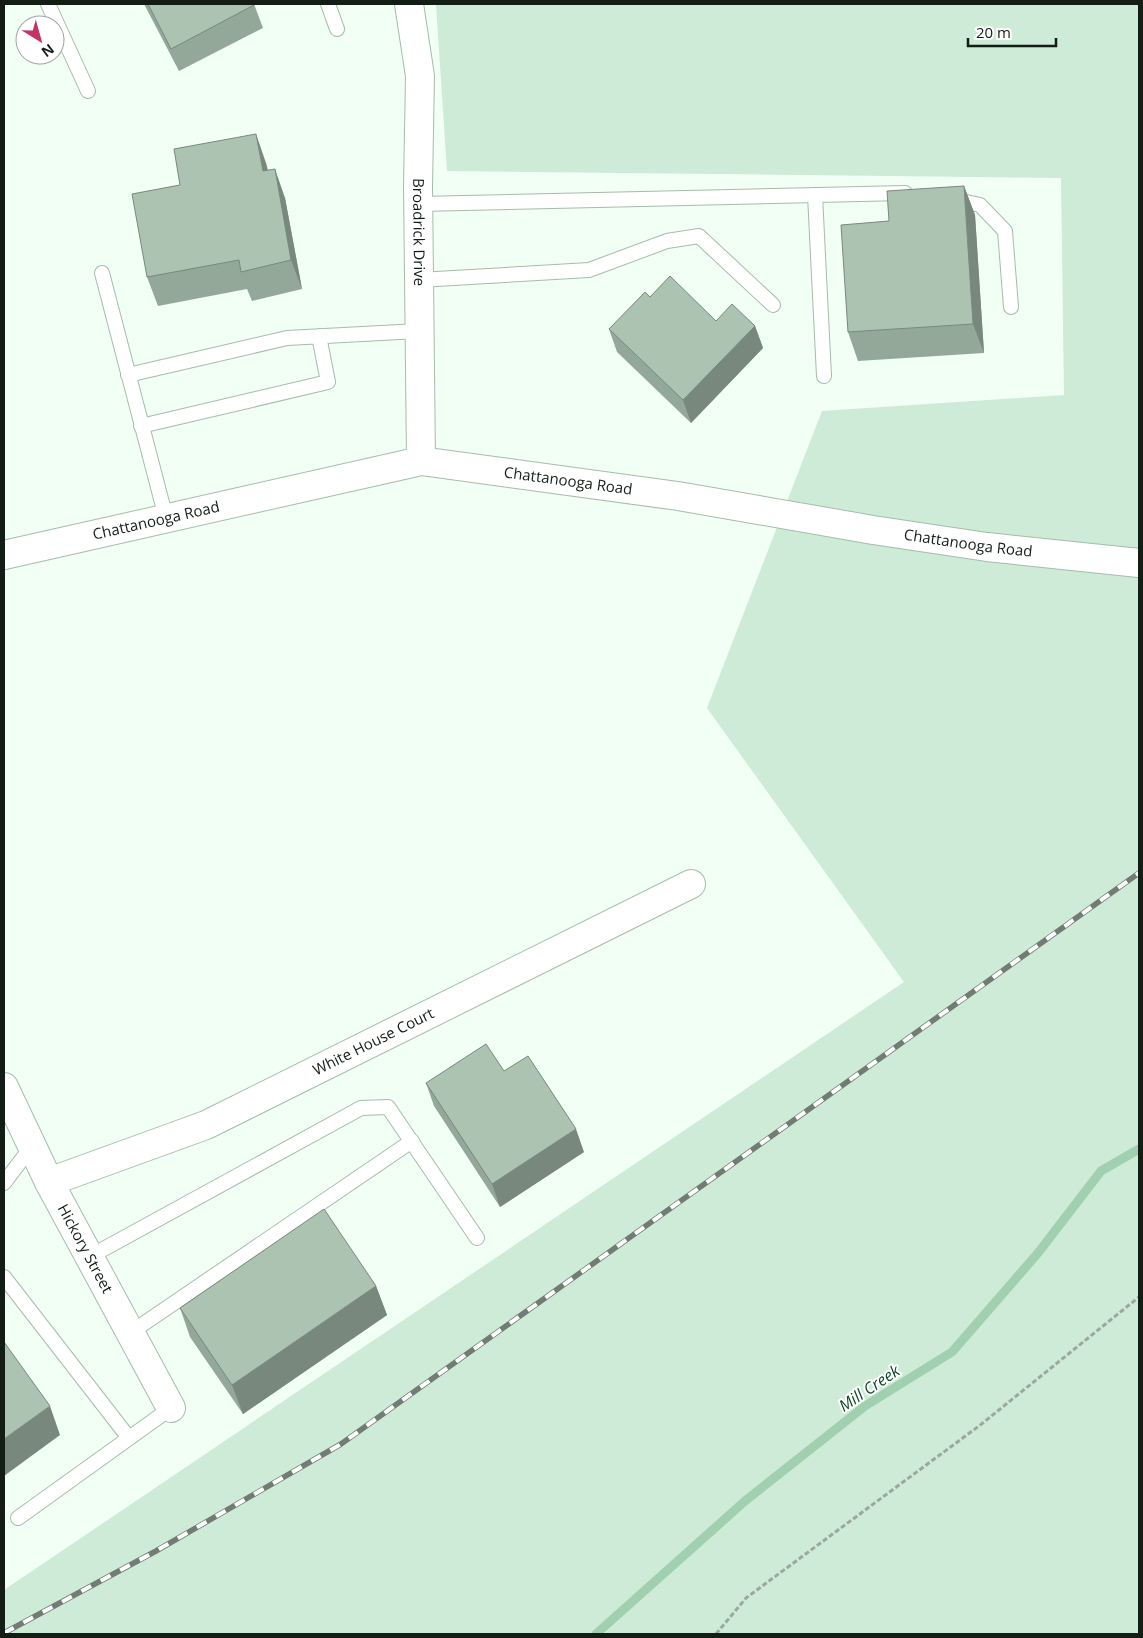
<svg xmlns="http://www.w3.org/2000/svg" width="1143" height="1638" font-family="'Open Sans',sans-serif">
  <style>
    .green { fill: #cdebd6 }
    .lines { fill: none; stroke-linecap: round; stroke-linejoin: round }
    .stream { stroke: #a0d0af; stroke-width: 9 }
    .lane-casing { stroke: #a5bcac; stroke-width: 16 }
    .street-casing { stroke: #a5bcac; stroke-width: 30 }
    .secondary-casing { stroke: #a5bcac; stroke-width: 30 }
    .path { stroke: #9ca79f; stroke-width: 3; stroke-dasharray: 5 2.5; stroke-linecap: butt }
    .lane { stroke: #fff; stroke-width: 14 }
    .street { stroke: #fff; stroke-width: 28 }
    .secondary { stroke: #fff; stroke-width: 28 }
    .rail-casing { stroke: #727c75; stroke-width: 5.5 }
    .rail { stroke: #fff; stroke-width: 4; stroke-dasharray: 11; stroke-linecap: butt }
    .wall { fill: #94a899 }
    .shaded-wall { fill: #78887d }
    .building { fill: #acc3b2; stroke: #78887d }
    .labels { text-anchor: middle; stroke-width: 4; stroke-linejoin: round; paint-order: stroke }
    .street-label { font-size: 15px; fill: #141c16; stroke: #fff }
    .water-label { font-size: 16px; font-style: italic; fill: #0e4728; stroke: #fff }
  </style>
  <rect width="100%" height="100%" fill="#f1fff5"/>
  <path class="green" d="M 436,4 L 1139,4 L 1139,1634 L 4,1634 L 4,1590 L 904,982 L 707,708 L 822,411 L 1064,395 L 1061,178 L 447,171 Z"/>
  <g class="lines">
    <path class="stream" d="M 596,1634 L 745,1501 L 865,1406 L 952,1352 L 1038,1253 L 1101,1171 L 1139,1149"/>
    <defs>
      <path id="lane" d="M 48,4 L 88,91
        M 328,4 L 337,29
        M 815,195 L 824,376
        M 953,199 L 980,205 L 1005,231 L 1011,307
        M 418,204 L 905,193
        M 102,273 L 166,518
        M 419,280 L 589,270 L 667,241 L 699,236 L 773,305
        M 128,375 L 287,338 L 419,331
        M 141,426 L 328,382 L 319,336
        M 4,1183 L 32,1146
        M 89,1257 L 361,1108 L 388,1107 L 477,1238
        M 4,1277 L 129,1438
        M 130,1333 L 412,1141
        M 18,1518 L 171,1408"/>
      <g id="street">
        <path id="s1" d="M 409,4 L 420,76 L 418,186 L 421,461"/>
        <path id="s2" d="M 4,1087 L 49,1182 L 171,1408"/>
        <path id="s3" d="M 49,1182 L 206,1125 L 691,884"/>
      </g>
      <g id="secondary">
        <path id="s4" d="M 4,555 L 421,461 L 678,496 L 873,530 L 987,547 L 1139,563"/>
      </g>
    </defs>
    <use href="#lane" class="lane-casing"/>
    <use href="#street" class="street-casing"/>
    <use href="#secondary" class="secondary-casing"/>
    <path class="path" d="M 716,1634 L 746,1598 L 979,1426 L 1139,1297"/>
    <use href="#lane" class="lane"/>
    <use href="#street" class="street"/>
    <use href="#secondary" class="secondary"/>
    <defs>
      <path id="rail" d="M 4,1633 L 156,1551 L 341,1444 L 1139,873"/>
    </defs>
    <use href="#rail" class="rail-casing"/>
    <use href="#rail" class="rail"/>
  </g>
  <path class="wall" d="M 144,4 L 254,4 L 263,28 L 179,71 Z
    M 266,163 L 268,170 L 285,198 L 302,289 L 252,301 L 247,289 L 158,306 L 147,277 L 180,185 Z
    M 964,186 L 975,215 L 984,353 L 858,361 L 848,332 L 889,221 Z
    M 650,297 L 716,321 L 755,326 L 763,348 L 691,423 L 617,352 L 609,329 Z
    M 504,1071 L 584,1152 L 500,1207 L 434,1106 L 426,1083 Z
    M 376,1286 L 387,1315 L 243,1414 L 190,1337 L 180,1308 Z"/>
  <path class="shaded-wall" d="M 256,134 L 266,163 L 273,201 L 263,171 Z
    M 275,169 L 285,198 L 302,289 L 291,260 Z
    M 964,186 L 975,215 L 984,353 L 973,324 Z
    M 755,326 L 763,348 L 691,423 L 683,400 Z
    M 576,1129 L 584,1152 L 500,1207 L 492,1184 Z
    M 376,1286 L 387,1315 L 243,1414 L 232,1385 Z
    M 50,1406 L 60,1435 L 4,1476 L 4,1439 Z"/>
  <path class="building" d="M 148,4 L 254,4 L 254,5 L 171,49 Z
    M 256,134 L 263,171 L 275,169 L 291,260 L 241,272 L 239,260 L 147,277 L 132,194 L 180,185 L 174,149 Z
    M 964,186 L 973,324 L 848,332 L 841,225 L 889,221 L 887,191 Z
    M 670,276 L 716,321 L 732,304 L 755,326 L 683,400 L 609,329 L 645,292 L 650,297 Z
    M 486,1044 L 504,1071 L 528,1056 L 576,1129 L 492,1184 L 426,1083 Z
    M 324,1209 L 376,1286 L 232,1385 L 180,1308 Z
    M 4,1342 L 50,1406 L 4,1439 Z"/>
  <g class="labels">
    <g class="street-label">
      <text dy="5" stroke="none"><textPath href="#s1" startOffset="229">Broadrick Drive</textPath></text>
      <text dy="5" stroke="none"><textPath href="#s4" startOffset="576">Chattanooga Road</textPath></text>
      <text dy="5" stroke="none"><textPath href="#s4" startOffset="156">Chattanooga Road</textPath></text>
      <text dy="5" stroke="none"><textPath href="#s4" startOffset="981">Chattanooga Road</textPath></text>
      <text dy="5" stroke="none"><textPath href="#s3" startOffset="354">White House Court</textPath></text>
      <text dy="5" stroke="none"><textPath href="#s2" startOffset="181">Hickory Street</textPath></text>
    </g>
    <g class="water-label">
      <text transform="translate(869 1388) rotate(-34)" y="6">Mill Creek</text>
    </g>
  </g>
  <rect width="1143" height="1638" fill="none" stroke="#141c16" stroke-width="10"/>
  <g transform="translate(40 40) rotate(143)"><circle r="24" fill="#ffffff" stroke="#a1a4a2"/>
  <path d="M0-4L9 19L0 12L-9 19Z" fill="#c13465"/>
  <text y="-8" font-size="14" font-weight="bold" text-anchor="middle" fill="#141c16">N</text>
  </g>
  <path d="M968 38v8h88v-8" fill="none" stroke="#141c16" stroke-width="2.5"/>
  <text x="976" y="38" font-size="15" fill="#141c16" stroke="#ffffff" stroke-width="4" paint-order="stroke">20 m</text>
</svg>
